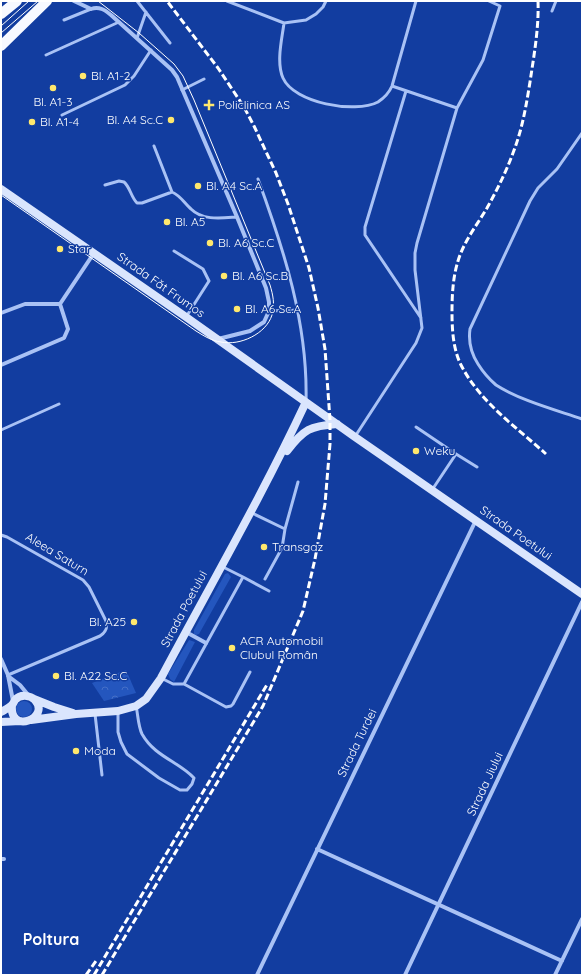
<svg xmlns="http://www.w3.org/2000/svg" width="583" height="976" font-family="Quicksand,sans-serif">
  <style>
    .grass { fill: #2456be }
    .park { fill: url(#park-crowns) }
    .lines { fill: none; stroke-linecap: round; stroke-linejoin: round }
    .lane { stroke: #a9c2f5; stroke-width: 3 }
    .street { stroke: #a9c2f5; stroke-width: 4 }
    .secondary { stroke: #dae5fd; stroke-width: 8 }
    .primary { stroke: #f7f9ff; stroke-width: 10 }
    .tram { stroke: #fff; stroke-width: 1 }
    .rail { stroke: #fff; stroke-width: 3; stroke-dasharray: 7 3; stroke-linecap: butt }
    .poi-dot { fill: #ffe86d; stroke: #123da0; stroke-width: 1.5 }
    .labels { text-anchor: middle; stroke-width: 3; stroke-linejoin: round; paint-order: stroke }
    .poi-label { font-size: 12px; fill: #fff; stroke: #123da0; text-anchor: start }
    .street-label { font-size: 12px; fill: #fff; stroke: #123da0 }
    .district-label { font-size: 16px; font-weight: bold; fill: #fff; stroke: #123da0 }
  </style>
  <defs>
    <pattern id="park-crowns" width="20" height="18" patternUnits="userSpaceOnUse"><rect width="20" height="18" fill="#2456be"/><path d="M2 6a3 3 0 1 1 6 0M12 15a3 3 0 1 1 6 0" fill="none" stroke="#456fc8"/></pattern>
  </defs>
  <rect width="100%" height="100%" fill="#123da0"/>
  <path class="grass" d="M 228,573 L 231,577 L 199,634 L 196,635 L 194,634 L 194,630 L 225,574 Z
    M 189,640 L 195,642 L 174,682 L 170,679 L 168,674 Z
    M16 709a8 8 0 1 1 16 0a8 8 0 1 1-16 0Z"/>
  <path class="park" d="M 126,670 L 136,693 L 104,701 L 92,683 Z"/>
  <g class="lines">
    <path class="lane" d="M 137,1 L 170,43
      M 227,1 L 284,23 L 306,20 L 316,14 L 323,7 L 326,1
      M 552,11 L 556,1
      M 64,20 L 91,9
      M 284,23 C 282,39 276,62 283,78 C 294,103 355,114 378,102 C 384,98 389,93 392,86 L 416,1
      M 137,38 L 146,12
      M 46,55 L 119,22
      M 392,86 L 457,108
      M 182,90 L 204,79
      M 406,91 L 365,227 L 365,235 L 421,318
      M 62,115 L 125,85 L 134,76 L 151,50
      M 582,133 L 557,169 L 538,188 L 530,201 L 470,329 C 468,343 471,353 478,364 C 483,372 489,379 496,385 C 519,400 556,410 582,419
      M 154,146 L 172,192
      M 258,179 C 284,250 308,324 306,401
      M 105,185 L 119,181 L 124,182 C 130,187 131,197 137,203 L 142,203 L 172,192 C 181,196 184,203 191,209 C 203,221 222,218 237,217
      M 174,251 L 203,269 L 209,281 L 186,317
      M 269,311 L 297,310
      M 416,427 L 456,454 L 432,490
      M 1,430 L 59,404
      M 356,435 L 416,343 L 422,328 L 415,270 L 415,253 L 417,243 L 457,108 L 483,60 L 500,6 L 489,1
      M 456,454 L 477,467
      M 252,513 L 285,529 L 282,548 L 265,579
      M 285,529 L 298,482
      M 1,535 L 7,537 L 83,580 L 89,587 L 106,621 C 108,628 106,632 100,636 L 8,675
      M 223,567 L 243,577
      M 163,679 L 173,684 L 184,684 L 226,707 L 231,706 L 233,704 L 250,672
      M 184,684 L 243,577 L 269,591
      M 118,712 L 118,732 L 121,742 L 127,754 L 159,778 L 180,790 L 187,790 L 192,784 L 194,778 C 178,761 155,757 142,734 C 138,726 138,714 136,706
      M 95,714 L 102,775"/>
    <path class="street" d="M 74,1 L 91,9 C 99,6 105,10 111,15 L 172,70 L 177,77 L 237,217 L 266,288 L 269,302 L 269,311 L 264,322 L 250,331 L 218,339
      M 60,304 L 94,253
      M 1,313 L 25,304 L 60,304
      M 1,365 L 64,338 L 68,329 L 60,304
      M 186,632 L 206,643
      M 1,659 L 8,675 L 13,701
      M 8,676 L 20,685 L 29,696
      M 317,849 L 562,961
      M 1,859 L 4,859
      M 257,975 L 476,520
      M 405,975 L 582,602
      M 555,975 L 582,919"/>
    <path class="secondary" d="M 1,189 L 186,317 L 355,437 L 582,594
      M 287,451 C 304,429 310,426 337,424
      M 34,699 L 54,707 L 73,713
      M 1,712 C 4,710 9,708 12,705 C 13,704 14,702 15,700 C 20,694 30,695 35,700 C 51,718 9,735 12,705
      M 31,720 L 76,714 L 118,711 L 136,706 L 146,699 L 161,678 C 210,586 262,496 306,402
      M 1,722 L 20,721"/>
    <path class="primary" d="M 1,14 L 17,1
      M 1,46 L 47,1"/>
    <path class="tram" d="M 1,26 L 29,1
      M 1,33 L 38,1
      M 1,195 L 196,331 C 204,336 212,341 221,342 C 240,346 266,334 272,315 C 275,304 273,295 270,285 L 194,100 L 183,76 L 174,64 L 139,33 L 98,1"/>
    <path class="rail" d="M 538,1 C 539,28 534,55 530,82 C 526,107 522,130 513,153 C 506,172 497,190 487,208 C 477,225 464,241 458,261 C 453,277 452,294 452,312 C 452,329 453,349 461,365 C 480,402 516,427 546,454
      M 86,975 L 96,961
      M 94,975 L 268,683
      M 102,975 L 263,706 L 303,611 L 315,559 L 325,504 L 330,444 L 330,420 L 325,349 L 318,308 L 309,268 L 288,204 L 276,173 L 254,126 L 244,107 L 218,68 L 167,1"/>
  </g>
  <g class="poi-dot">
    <circle cx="83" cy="76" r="4"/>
    <circle cx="53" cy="88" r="4"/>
    <path d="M207 99h4v4h4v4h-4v4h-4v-4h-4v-4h4z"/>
    <circle cx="171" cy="120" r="4"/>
    <circle cx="32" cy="122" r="4"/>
    <circle cx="198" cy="186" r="4"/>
    <circle cx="167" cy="222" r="4"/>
    <circle cx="210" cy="243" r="4"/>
    <circle cx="60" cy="249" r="4"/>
    <circle cx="224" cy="276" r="4"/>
    <circle cx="237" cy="309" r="4"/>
    <circle cx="416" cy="451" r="4"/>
    <circle cx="264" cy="547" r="4"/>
    <circle cx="134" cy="622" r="4"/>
    <circle cx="232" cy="648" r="4"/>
    <circle cx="56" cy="676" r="4"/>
    <circle cx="76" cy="751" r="4"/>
  </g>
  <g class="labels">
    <g class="poi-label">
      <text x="91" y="80">Bl. A1-2</text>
      <text x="53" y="106" text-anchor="middle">Bl. A1-3</text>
      <text x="218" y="109">Policlinica AS</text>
      <text x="163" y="124" text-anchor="end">Bl. A4 Sc.C</text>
      <text x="40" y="126">Bl. A1-4</text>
      <text x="206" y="190">Bl. A4 Sc.A</text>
      <text x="175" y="226">Bl. A5</text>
      <text x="218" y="247">Bl. A6 Sc.C</text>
      <text x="68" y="253">Star</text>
      <text x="232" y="280">Bl. A6 Sc.B</text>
      <text x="245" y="313">Bl. A6 Sc.A</text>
      <text x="424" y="455">Weku</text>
      <text x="272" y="551">Transgaz</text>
      <text x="126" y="626" text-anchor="end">Bl. A25</text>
      <text x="240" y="645">ACR Automobil<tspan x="240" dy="14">Clubul Român</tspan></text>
      <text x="64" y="680">Bl. A22 Sc.C</text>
      <text x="84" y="755">Moda</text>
    </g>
    <g class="street-label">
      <text transform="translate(161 285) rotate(35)" y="4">Strada Făt Frumos</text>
      <text transform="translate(516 533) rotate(35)" y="4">Strada Poetului</text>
      <text transform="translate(57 554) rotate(31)" y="4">Aleea Saturn</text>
      <text transform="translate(184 609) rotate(-62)" y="4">Strada Poetului</text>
      <text transform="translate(357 743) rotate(-64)" y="4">Strada Turdei</text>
      <text transform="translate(485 784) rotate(-65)" y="4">Strada Jiului</text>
    </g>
    <g class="district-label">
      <text x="51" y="945">Poltura</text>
    </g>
  </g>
  <rect width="583" height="976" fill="none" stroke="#ffffff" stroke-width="4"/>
</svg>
